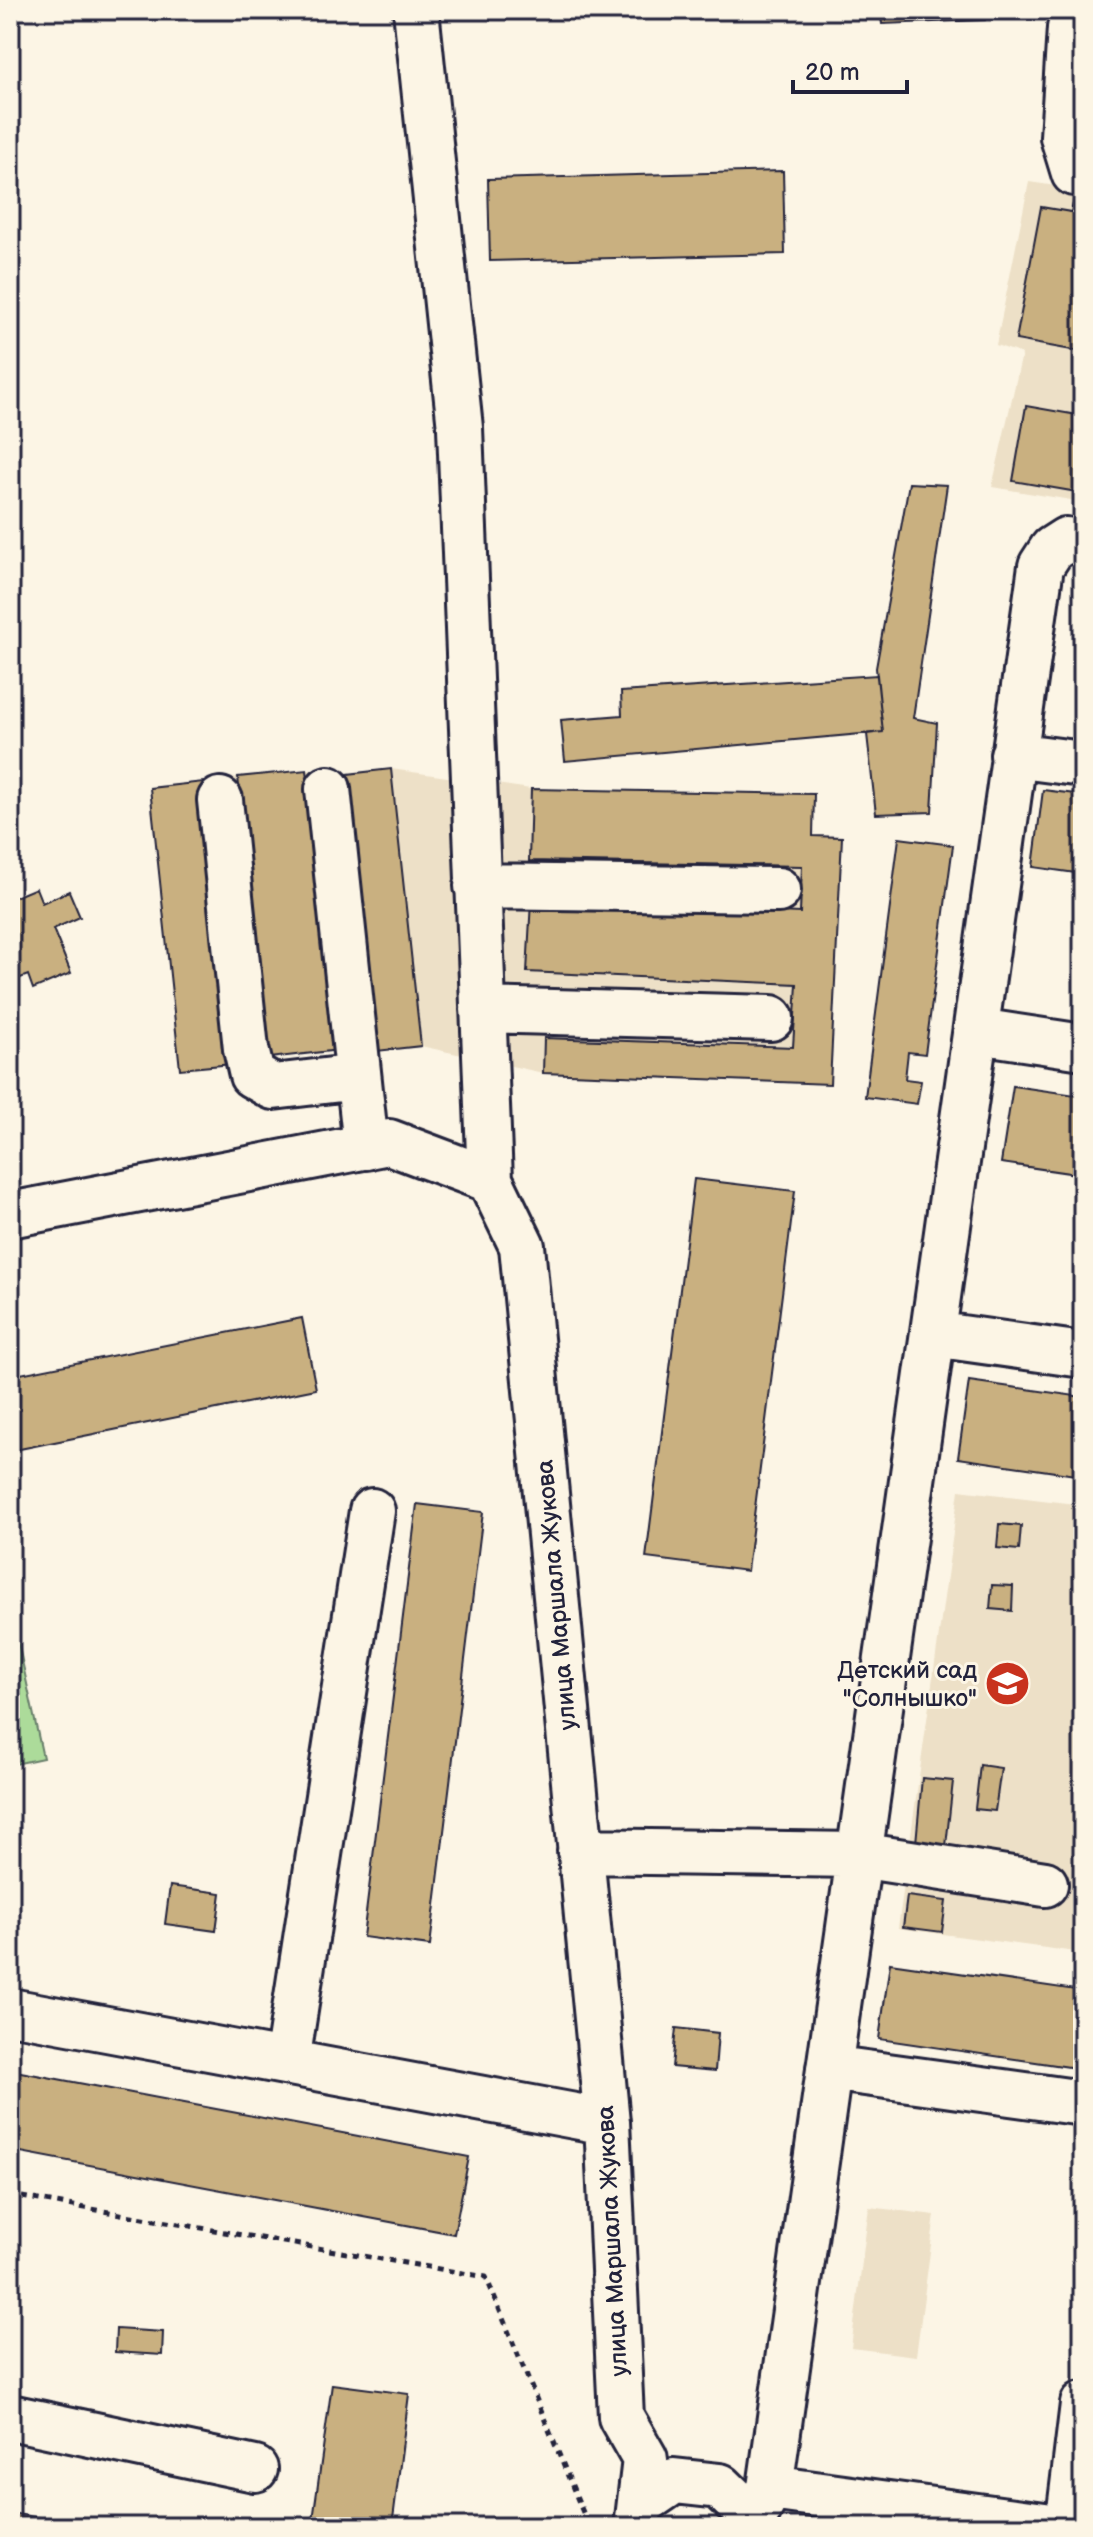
<svg xmlns="http://www.w3.org/2000/svg" width="1093" height="2537" font-family="'Balsamiq Sans',sans-serif">
  <style>
    .built { fill: #ede0c7 }
    .green { fill: #acdb9a; stroke: #677e6a; stroke-width: 2 }
    .building { fill: #c9b080; stroke: #22223b; stroke-width: 2 }
    .lines { fill: none; stroke-linecap: round; stroke-linejoin: round }
    .minor-casing { stroke: #22223b; stroke-width: 50 }
    .path { stroke: #22223b; stroke-width: 5; stroke-dasharray: 6 6; stroke-linecap: butt }
    .minor { stroke: #fcf5e5; stroke-width: 44 }
    .labels { text-anchor: middle; stroke-width: 6; stroke-linejoin: round; paint-order: stroke }
    .street-label { font-size: 24px; fill: #22223b; stroke: #fcf5e5 }
    .poi-label { font-size: 24px; fill: #22223b; stroke: #fcf5e5; text-anchor: end }
  </style>
  <rect width="100%" height="100%" fill="#fcf5e5"/>
  <filter id="ink" filterUnits="userSpaceOnUse"><feTurbulence type="fractalNoise" baseFrequency=".0125" numOctaves="2"/><feDisplacementMap in="SourceGraphic" scale="16" xChannelSelector="R" yChannelSelector="G"/><feConvolveMatrix kernelMatrix="1 2 1 2 8 2 1 2 1" color-interpolation-filters="sRGB"/></filter>
  <g filter="url(#ink)">
    <path class="built" d="M 1029,182 L 1083,190 L 1083,502 L 992,487 L 1022,354 L 996,345 Z
      M 391,769 L 531,789 L 824,849 L 814,1067 L 543,1073 L 421,1046 L 402,1036 L 339,1050 L 270,1058 L 210,1055 L 203,782 L 238,777 L 277,782 L 307,770 L 348,774 L 372,784 Z
      M 959,1490 L 1083,1505 L 1083,1953 L 898,1928 Z
      M 869,2207 L 935,2215 L 916,2356 L 851,2348 Z"/>
    <path class="green" d="M 10,1605 L 43,1758 L 10,1765 Z"/>
    <path class="building" d="M 483,10 L 565,10 L 483,14 Z
      M 880,10 L 985,10 L 985,20 L 882,24 Z
      M 783,171 L 785,254 L 490,261 L 488,179 Z
      M 1074,199 L 1083,201 L 1083,352 L 1016,340 L 1041,207 L 1071,212 Z
      M 1026,406 L 1083,416 L 1083,493 L 1013,481 Z
      M 909,483 L 947,485 L 913,718 L 937,723 L 932,812 L 876,814 L 867,734 L 883,732 L 876,668 Z
      M 877,675 L 883,732 L 565,761 L 561,720 L 622,715 L 621,692 Z
      M 391,769 L 421,1046 L 377,1051 L 348,774 Z
      M 307,770 L 339,1050 L 270,1058 L 238,777 Z
      M 203,782 L 232,1064 L 180,1069 L 150,788 Z
      M 531,789 L 814,794 L 813,836 L 842,837 L 830,1084 L 543,1073 L 544,1038 L 793,1047 L 797,984 L 527,972 L 531,901 L 800,913 L 802,866 L 529,861 Z
      M 1043,790 L 1083,795 L 1083,874 L 1033,867 Z
      M 899,838 L 953,845 L 925,1054 L 908,1052 L 905,1079 L 921,1081 L 917,1104 L 865,1097 Z
      M 36,888 L 42,903 L 69,891 L 80,917 L 53,929 L 71,973 L 33,989 L 28,975 L 10,982 L 10,899 Z
      M 1013,1086 L 1083,1096 L 1083,1175 L 1001,1163 Z
      M 694,1179 L 795,1191 L 747,1571 L 646,1558 Z
      M 302,1318 L 316,1389 L 10,1451 L 10,1376 Z
      M 969,1381 L 1083,1397 L 1083,1476 L 958,1458 Z
      M 417,1504 L 483,1512 L 430,1946 L 363,1937 Z
      M 999,1524 L 1021,1526 L 1019,1550 L 997,1548 Z
      M 992,1585 L 1013,1586 L 1012,1611 L 990,1609 Z
      M 980,1765 L 1001,1768 L 995,1811 L 975,1809 Z
      M 922,1778 L 953,1781 L 946,1846 L 916,1843 Z
      M 170,1886 L 221,1893 L 216,1931 L 165,1924 Z
      M 907,1896 L 946,1901 L 942,1932 L 903,1927 Z
      M 890,1963 L 1083,1991 L 1083,2069 L 879,2039 Z
      M 676,2028 L 718,2033 L 715,2071 L 672,2067 Z
      M 10,2070 L 469,2157 L 454,2234 L 10,2150 Z
      M 116,2329 L 163,2332 L 162,2355 L 115,2352 Z
      M 332,2384 L 409,2394 L 392,2527 L 312,2527 Z
      M 10,2513 L 96,2527 L 10,2527 Z"/>
    <g class="lines">
      <defs>
        <path id="minor" d="M 416,10 L 460,428 L 490,1180
          M 1070,28 L 1063,137 L 1074,173 L 1083,174
          M 1013,755 L 1083,764
          M 328,789 L 366,1147
          M 220,800 L 246,1049 L 252,1075 L 273,1087 L 358,1077
          M 477,886 L 778,890
          M 483,1010 L 771,1018
          M 978,1031 L 1083,1047
          M 10,1215 L 389,1142 L 490,1180 L 522,1246 L 607,2122 L 621,2417 L 645,2459 L 637,2527
          M 933,1334 L 1083,1355
          M 580,1851 L 859,1855 L 1045,1884
          M 10,2011 L 607,2122
          M 287,2062 L 372,1511
          M 829,2068 L 1083,2103
          M 10,2417 L 255,2469
          M 770,2488 L 1059,2527
          M 640,2504 L 674,2481 L 720,2486 L 754,2519
          M 753,2527 L 754,2519 L 770,2488 L 1041,566 L 1052,549 L 1066,540 L 1083,543
          M 1068,2527 L 1083,2404"/>
      </defs>
      <use href="#minor" class="minor-casing"/>
      <path class="path" d="M 10,2195 L 486,2277 L 589,2527"/>
      <use href="#minor" class="minor"/>
    </g>
  </g>
  <defs>
    <symbol id="school-disc" viewBox="-11 -11 22 22"><circle r="9.5" fill="#c8321e" stroke="#fcf5e5"/><path d="M0-5L7-2L0 1L-7-2ZM-4 1L0 2.5L4 1V4Q0 6-4 4Z" fill="#fff"/></symbol>
  </defs>
  <g fill-rule="evenodd">
    <use href="#school-disc" x="982" y="1658" width="51" height="51"/>
  </g>
  <g class="labels">
    <g class="street-label">
      <text transform="translate(556 1595) rotate(-95)" y="8">улица Маршала Жукова</text>
      <text transform="translate(612 2241) rotate(-93)" y="8">улица Маршала Жукова</text>
    </g>
    <g class="poi-label">
      <text x="977" y="1678">Детский сад<tspan x="977" dy="28">"Солнышко"</tspan></text>
    </g>
  </g>
  <rect width="1093" height="2537" fill="none" stroke="#fcf5e5" stroke-width="40"/>
  <rect x="20" y="20" width="1053" height="2497" fill="none" stroke="#22223b" stroke-width="3" filter="url(#ink)"/>
  <path d="M793 80v12h114v-12" fill="none" stroke="#22223b" stroke-width="4"/>
  <text x="805" y="80" font-size="24" fill="#22223b" stroke="#fcf5e5" stroke-width="6" paint-order="stroke">20 m</text>
</svg>
